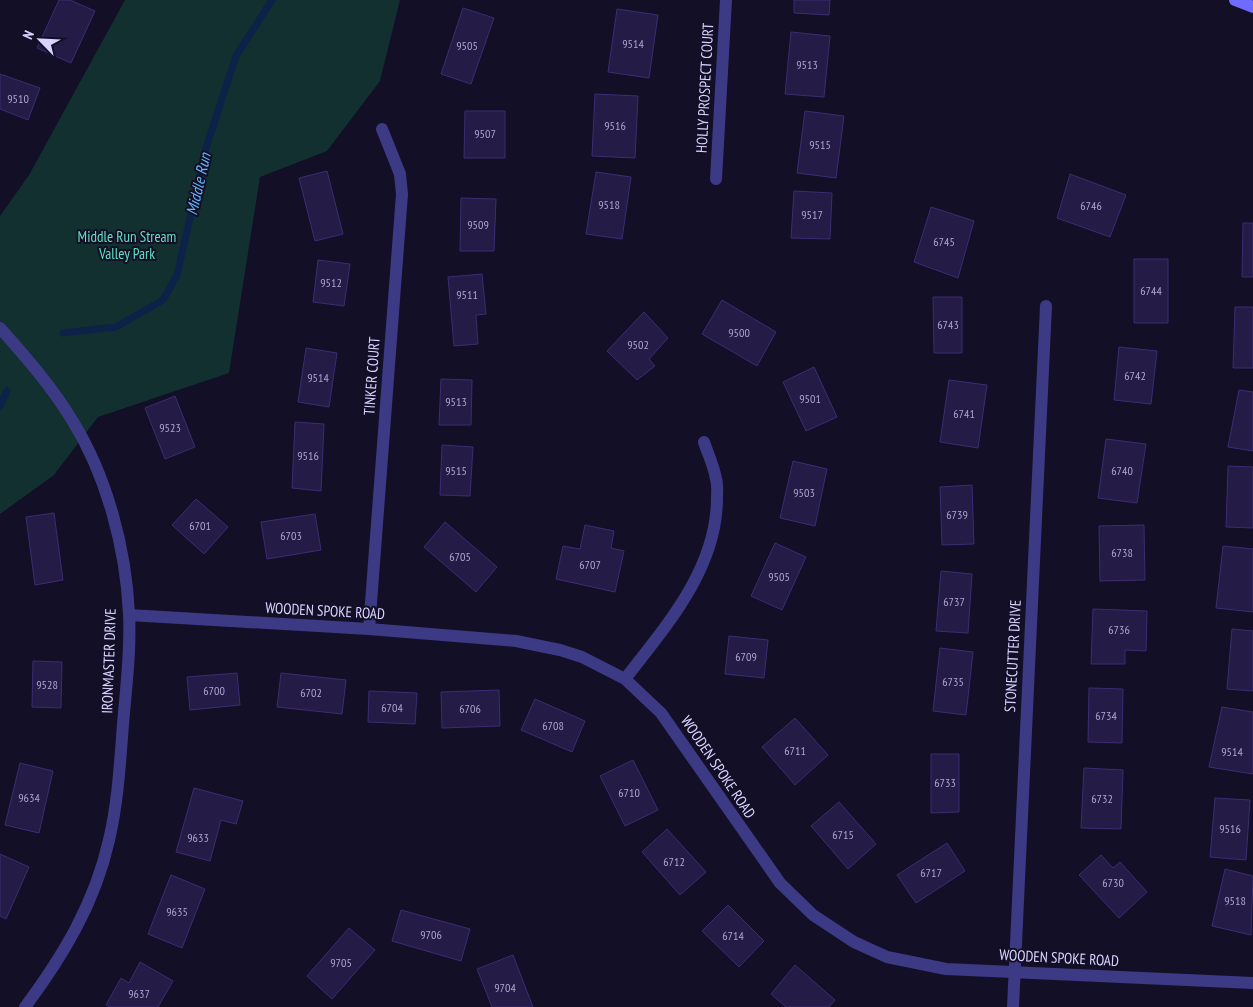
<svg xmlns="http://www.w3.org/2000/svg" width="1253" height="1007" font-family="'PT Sans Narrow',sans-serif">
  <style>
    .green { fill: #12302f }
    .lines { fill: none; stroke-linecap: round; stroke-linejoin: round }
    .stream { stroke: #0c2248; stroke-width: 7 }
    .building { fill: #241b47; stroke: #3b2d73 }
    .minor { stroke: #3d3a85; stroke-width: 12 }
    .secondary { stroke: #6f6bff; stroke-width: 12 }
    .labels { text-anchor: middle; stroke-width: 4; stroke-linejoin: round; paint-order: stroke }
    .number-label { font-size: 12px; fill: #aca6d1 }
    .street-label { font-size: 15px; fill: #d9d4ff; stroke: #130f26 }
    .park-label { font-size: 15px; fill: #5fe0c0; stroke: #130f26 }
    .water-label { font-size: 16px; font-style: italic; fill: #62b6ff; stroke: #130f26 }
  </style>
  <rect width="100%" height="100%" fill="#130f26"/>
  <path class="green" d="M 125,0 L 400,0 L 380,81 L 327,151 L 260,177 L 229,373 L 98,417 L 54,475 L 0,514 L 0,216 L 29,175 Z"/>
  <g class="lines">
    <path class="stream" d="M 63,333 L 116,327 L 163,300 L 177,275 L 206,148 L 236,56 L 272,0
      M 0,406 L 7,391"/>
  </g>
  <path class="building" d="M 59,0 L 70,0 L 95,11 L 71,63 L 37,48 Z
    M 794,0 L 830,0 L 829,15 L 794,13 Z
    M 463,8 L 494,18 L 471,84 L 441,74 Z
    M 617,9 L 658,15 L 649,78 L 608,72 Z
    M 791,32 L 830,36 L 824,97 L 785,94 Z
    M 0,74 L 40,88 L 28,120 L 0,109 Z
    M 595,94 L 638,96 L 635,158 L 592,156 Z
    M 465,111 L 505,111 L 505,158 L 464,158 Z
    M 805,111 L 844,116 L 836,178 L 797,173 Z
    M 327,171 L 343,234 L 315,241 L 299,178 Z
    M 596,172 L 631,177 L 622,239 L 586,234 Z
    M 1070,174 L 1126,195 L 1110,237 L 1057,218 Z
    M 794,191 L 832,193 L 830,239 L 791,238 Z
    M 461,198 L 496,199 L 494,251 L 460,251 Z
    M 931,207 L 974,221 L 958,278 L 914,262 Z
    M 1243,223 L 1253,223 L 1253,277 L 1242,277 Z
    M 1134,259 L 1168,259 L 1168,323 L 1134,323 Z
    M 318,260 L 350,264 L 344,306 L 313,302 Z
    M 482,274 L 486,314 L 476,315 L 478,344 L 454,346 L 448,277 Z
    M 933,297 L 962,297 L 962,353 L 934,353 Z
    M 722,300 L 776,332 L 757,366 L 702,334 Z
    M 1235,307 L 1253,307 L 1253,368 L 1233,368 Z
    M 644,312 L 668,338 L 649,359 L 655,366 L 637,380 L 607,351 Z
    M 1119,347 L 1157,351 L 1151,404 L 1114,400 Z
    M 306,348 L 337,353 L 329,407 L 298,402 Z
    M 814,367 L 837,417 L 806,431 L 783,382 Z
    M 441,379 L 472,380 L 471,425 L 439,425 Z
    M 949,380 L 987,385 L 978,448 L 940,442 Z
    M 1239,390 L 1253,392 L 1253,451 L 1228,447 Z
    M 175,396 L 195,447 L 165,459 L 145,408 Z
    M 295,422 L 324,424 L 321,491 L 292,488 Z
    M 1106,439 L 1146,444 L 1137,503 L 1098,498 Z
    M 442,445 L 473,447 L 470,496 L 440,495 Z
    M 793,461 L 827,469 L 815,526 L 780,518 Z
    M 1228,466 L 1253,467 L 1253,528 L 1226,527 Z
    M 972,485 L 974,544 L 942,545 L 940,487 Z
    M 196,499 L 228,527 L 204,554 L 172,525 Z
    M 54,513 L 63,580 L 35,585 L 26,517 Z
    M 315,514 L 321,550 L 267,559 L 261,522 Z
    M 445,522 L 497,567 L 476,592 L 424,547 Z
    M 585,525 L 614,531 L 611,548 L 624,551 L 615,592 L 556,579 L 563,546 L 580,549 Z
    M 1144,525 L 1145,580 L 1100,581 L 1099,526 Z
    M 775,543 L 806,557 L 782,610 L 751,596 Z
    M 1223,546 L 1253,549 L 1253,612 L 1216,608 Z
    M 941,571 L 972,574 L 968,633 L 936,631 Z
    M 1093,609 L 1147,611 L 1146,651 L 1125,650 L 1125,664 L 1091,664 Z
    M 1232,629 L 1253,631 L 1253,691 L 1227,689 Z
    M 729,636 L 768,640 L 764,678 L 725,674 Z
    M 940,648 L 973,652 L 966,715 L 933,711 Z
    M 33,661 L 62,662 L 61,708 L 32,707 Z
    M 237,673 L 240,705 L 190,710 L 187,677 Z
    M 281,673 L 346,680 L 342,714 L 277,707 Z
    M 1089,688 L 1123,689 L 1122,743 L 1088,742 Z
    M 499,690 L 500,726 L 442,728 L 441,692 Z
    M 369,691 L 417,693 L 415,724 L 368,722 Z
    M 535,699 L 585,721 L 572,752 L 521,730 Z
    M 1222,707 L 1253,712 L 1253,774 L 1209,767 Z
    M 795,718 L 828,755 L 795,785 L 762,747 Z
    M 931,754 L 959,754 L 959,812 L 931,813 Z
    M 633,760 L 658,810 L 625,826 L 600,776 Z
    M 20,763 L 53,771 L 39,833 L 5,825 Z
    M 1084,768 L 1123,770 L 1121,829 L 1081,828 Z
    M 194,788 L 243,801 L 236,824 L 221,820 L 210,861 L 176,852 Z
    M 1215,798 L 1250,800 L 1246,860 L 1210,857 Z
    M 839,802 L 876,844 L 848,869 L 811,826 Z
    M 667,829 L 706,872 L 680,895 L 642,852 Z
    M 947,843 L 965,871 L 916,903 L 897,875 Z
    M 0,854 L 29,867 L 6,919 L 0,916 Z
    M 1101,855 L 1113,868 L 1120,862 L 1147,892 L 1119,918 L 1079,875 Z
    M 1225,869 L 1253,876 L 1251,935 L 1212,926 Z
    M 171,875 L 205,889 L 182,948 L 148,934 Z
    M 728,905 L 764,941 L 739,967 L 702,931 Z
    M 401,910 L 470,929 L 461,961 L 392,941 Z
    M 349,928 L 375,950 L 332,999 L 307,976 Z
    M 513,955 L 533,1007 L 492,1007 L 477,969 Z
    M 140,962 L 173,981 L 158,1007 L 110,1007 L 106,1005 L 121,978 L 129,983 Z
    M 795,965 L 835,1000 L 829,1007 L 786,1007 L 771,994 Z"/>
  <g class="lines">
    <path class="minor" d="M 716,179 L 726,0
      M 0,328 C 26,357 52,387 72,420 C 107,476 126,549 129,614 C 131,650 126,688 123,724 C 120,763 118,802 109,840 C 95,903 63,956 25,1007
      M 129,615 L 369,629 L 516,641 L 560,650 L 582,657 L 625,679 L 661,713 L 780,883 L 813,915 L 854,942 L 887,957 L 946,969 L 1253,983
      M 369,629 L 402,194 L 400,174 L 382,129
      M 625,679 C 666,626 717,569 717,498 C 717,492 718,485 716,479 C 714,466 708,454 704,442
      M 1013,1007 L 1046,306"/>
    <path class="secondary" d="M 1235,0 L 1253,7"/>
  </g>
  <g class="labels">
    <g class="number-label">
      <text x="633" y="48">9514</text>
      <text x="467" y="50">9505</text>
      <text x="807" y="69">9513</text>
      <text x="18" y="103">9510</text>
      <text x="615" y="130">9516</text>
      <text x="485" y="138">9507</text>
      <text x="820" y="149">9515</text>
      <text x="609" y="209">9518</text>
      <text x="1091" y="210">6746</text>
      <text x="812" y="219">9517</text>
      <text x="478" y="229">9509</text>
      <text x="944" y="246">6745</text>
      <text x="331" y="287">9512</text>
      <text x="1151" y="295">6744</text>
      <text x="467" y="299">9511</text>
      <text x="948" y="329">6743</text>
      <text x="739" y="337">9500</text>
      <text x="638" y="349">9502</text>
      <text x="1135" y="380">6742</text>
      <text x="318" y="382">9514</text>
      <text x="810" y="403">9501</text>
      <text x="456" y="406">9513</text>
      <text x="964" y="418">6741</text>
      <text x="170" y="432">9523</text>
      <text x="308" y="460">9516</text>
      <text x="456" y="475">9515</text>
      <text x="1122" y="475">6740</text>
      <text x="804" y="497">9503</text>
      <text x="957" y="519">6739</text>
      <text x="200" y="530">6701</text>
      <text x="291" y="540">6703</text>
      <text x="1122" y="557">6738</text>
      <text x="460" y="561">6705</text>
      <text x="590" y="569">6707</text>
      <text x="779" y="581">9505</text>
      <text x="954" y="606">6737</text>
      <text x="1119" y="634">6736</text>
      <text x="746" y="661">6709</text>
      <text x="953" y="686">6735</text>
      <text x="47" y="689">9528</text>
      <text x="214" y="695">6700</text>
      <text x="311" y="697">6702</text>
      <text x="392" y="712">6704</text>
      <text x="470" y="713">6706</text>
      <text x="1106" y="720">6734</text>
      <text x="553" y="730">6708</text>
      <text x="795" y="755">6711</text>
      <text x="1232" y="756">9514</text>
      <text x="945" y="787">6733</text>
      <text x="629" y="797">6710</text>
      <text x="29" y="802">9634</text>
      <text x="1102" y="803">6732</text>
      <text x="1230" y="833">9516</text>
      <text x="843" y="839">6715</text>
      <text x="198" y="842">9633</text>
      <text x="674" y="866">6712</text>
      <text x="931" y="877">6717</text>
      <text x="1113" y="887">6730</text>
      <text x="1235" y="905">9518</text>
      <text x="177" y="916">9635</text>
      <text x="431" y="939">9706</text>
      <text x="733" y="940">6714</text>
      <text x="341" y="967">9705</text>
      <text x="505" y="992">9704</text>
      <text x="139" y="998">9637</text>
    </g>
    <g class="street-label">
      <text transform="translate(705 88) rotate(-87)" y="5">HOLLY PROSPECT COURT</text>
      <text transform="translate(372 376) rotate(-86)" y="5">TINKER COURT</text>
      <text transform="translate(325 611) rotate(3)" y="5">WOODEN SPOKE ROAD</text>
      <text transform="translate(1013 656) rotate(-87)" y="5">STONECUTTER DRIVE</text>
      <text transform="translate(109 661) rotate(-88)" y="5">IRONMASTER DRIVE</text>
      <text transform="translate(718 767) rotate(56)" y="5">WOODEN SPOKE ROAD</text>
      <text transform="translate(1059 958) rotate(3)" y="5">WOODEN SPOKE ROAD</text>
    </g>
    <g class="park-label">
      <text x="127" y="242">Middle Run Stream<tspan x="127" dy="17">Valley Park</tspan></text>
    </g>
    <g class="water-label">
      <text transform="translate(198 184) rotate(-77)" y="6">Middle Run</text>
    </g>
  </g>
  <g transform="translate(40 40) rotate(294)" stroke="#130f26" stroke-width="4" paint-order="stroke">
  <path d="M0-4L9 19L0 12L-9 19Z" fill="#d9d4ff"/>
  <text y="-8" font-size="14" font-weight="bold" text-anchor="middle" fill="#d9d4ff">N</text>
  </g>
</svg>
